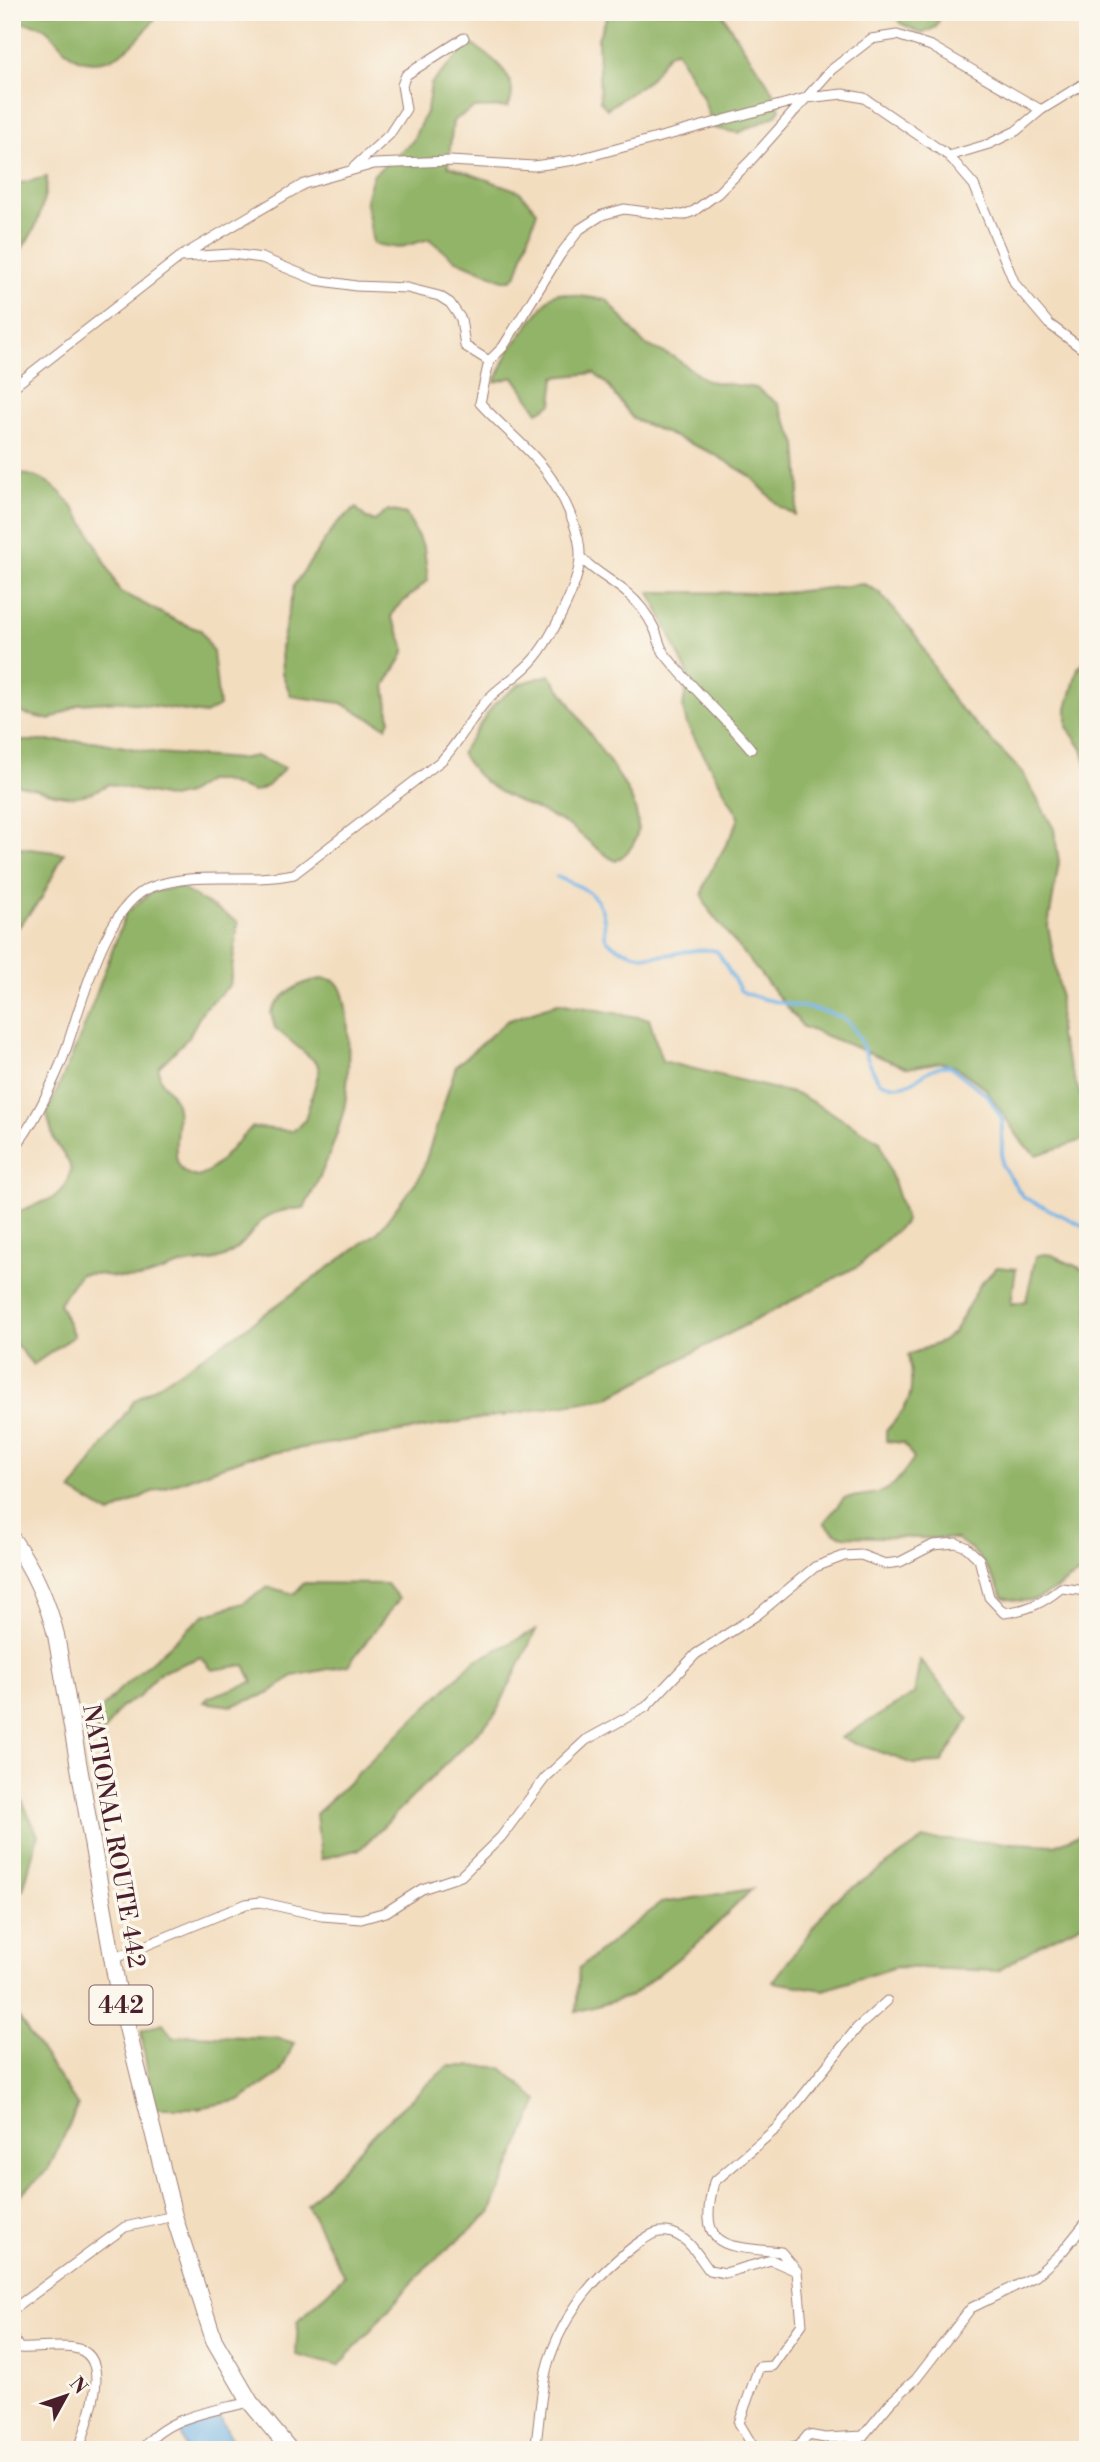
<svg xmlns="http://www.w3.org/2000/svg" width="1100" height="2462" font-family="'Libre Bodoni',serif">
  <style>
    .forest { fill: #92b468; stroke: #6e6a4a; stroke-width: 2 }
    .water { fill: #71b4e7; stroke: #5e6a89; stroke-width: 2 }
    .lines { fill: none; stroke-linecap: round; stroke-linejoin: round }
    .stream { stroke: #71b4e7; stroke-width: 3.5 }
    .street-casing { stroke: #9e7e75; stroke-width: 11 }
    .highway-casing { stroke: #9e7e75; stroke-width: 18 }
    .street { stroke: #fff; stroke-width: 9 }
    .highway { stroke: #fff; stroke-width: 16 }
    .labels { text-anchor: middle; stroke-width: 7; stroke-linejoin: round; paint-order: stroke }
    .shield { fill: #fbf7ec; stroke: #7f6065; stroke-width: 2 }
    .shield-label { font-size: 23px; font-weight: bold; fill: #4a1f2b }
    .street-label { font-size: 24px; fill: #4a1f2b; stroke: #fbf7ec }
  </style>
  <rect width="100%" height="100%" fill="#fbf7ec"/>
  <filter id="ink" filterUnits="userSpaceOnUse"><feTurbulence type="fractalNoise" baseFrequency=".0143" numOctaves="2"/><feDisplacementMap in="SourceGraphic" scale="14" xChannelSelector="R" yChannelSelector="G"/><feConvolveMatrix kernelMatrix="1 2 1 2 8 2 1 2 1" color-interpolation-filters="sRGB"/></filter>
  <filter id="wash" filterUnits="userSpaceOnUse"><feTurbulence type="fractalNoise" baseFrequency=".00686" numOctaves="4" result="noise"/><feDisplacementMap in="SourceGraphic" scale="28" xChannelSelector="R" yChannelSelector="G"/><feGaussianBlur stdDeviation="1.57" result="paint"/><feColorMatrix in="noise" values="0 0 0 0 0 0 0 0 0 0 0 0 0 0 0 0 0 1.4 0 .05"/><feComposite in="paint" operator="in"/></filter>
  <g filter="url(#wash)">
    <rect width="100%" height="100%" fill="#f3ddbf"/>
    <path class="forest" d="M 12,12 L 160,12 C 141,38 113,74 76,58 C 64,53 56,36 44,28 C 37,23 22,23 12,22 Z
      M 609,12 L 722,12 C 738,47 768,74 780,109 L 775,116 L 738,133 L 714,128 L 702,96 L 676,50 L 668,54 L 649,80 L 607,109 L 600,101 L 598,38 Z
      M 894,12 L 942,12 L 936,27 L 922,34 L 900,23 Z
      M 470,43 C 491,56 523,78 508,107 L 474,108 L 453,121 L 448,166 L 519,191 L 537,211 L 517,274 L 511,280 L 503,280 L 454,259 L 429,239 L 398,248 L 373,244 L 366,200 L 373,175 L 412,142 L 427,110 L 431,84 Z
      M 47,177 C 48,187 40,215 36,225 C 32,236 23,244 19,255 C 16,264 19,273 12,281 L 12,185 Z
      M 558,293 L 607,300 L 644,344 L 674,357 L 707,381 L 756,388 L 778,404 L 797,444 L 800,487 L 795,515 L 780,507 L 750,476 L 712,453 L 633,419 L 607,384 L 594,373 L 555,377 L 552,404 L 538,412 L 514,377 L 495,382 L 510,349 L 551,296 Z
      M 12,471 C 22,475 35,475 44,480 C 79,500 102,557 120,592 C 146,603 174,623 201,630 L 213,652 L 219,706 L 205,714 L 120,701 L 79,704 L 50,720 L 12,711 Z
      M 356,508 L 367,519 L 375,521 L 388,510 L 406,514 L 424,548 L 428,580 L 395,609 L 391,617 C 413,659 405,647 385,686 L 390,720 L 386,727 L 341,703 L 291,696 L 282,673 L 281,648 L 294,585 L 337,523 Z
      M 864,584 L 879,592 L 917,637 L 953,701 L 1022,772 L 1054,829 L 1059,862 L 1048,926 L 1060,991 L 1059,1037 L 1088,1116 L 1088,1133 L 1083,1140 L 1037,1155 L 1024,1145 L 985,1088 L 956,1067 L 940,1062 L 908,1068 L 803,1027 L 710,912 C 708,907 704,902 703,897 C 699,881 734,839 739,817 L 687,725 L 683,708 L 688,674 L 650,592 L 783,593 Z
      M 1088,657 L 1088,770 L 1082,749 L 1067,727 L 1067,709 L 1078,668 Z
      M 549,675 C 566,694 577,716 592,737 C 614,771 668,829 616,861 C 597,852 585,836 568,825 C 526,801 487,798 461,753 L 494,704 L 520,684 Z
      M 12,741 L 93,741 L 157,753 L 239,759 L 255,756 L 285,768 L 268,786 L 254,792 L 222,781 L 207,781 L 187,794 L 171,798 L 109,784 C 68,809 56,790 12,784 Z
      M 21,848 L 64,853 L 41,899 L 12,935 L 12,849 Z
      M 179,887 L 238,922 L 230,985 L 203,1010 L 188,1038 L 159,1067 C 157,1083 170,1088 175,1101 C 185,1126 159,1171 198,1177 C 222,1166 233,1142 253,1127 L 293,1131 L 305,1120 L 319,1071 L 317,1063 L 275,1028 L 271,1013 C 278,998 295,985 311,981 C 319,979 331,977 337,983 C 353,999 349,1088 344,1109 C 335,1145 321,1177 304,1208 C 246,1211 264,1235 224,1257 C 212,1263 194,1262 181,1265 C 167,1269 153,1276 139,1278 C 119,1281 101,1271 80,1274 L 59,1303 L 74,1336 L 33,1365 L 12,1340 L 12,1214 L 53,1198 L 65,1187 L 71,1170 L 69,1163 L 54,1140 L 47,1114 L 83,1030 L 126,913 L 151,892 Z
      M 558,1003 L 649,1019 L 662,1061 L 800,1095 L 880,1141 L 906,1221 L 860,1265 L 607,1398 L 248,1457 L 147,1494 L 110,1514 L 71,1491 L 134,1401 L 234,1336 L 378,1232 L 421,1175 L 456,1066 L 507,1021 Z
      M 1044,1254 L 1052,1255 L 1088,1272 L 1088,1569 C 1056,1583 1042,1611 1003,1597 C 991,1573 981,1554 957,1539 L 844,1536 L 836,1534 L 824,1523 L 844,1498 C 889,1491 887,1497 914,1458 L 903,1443 L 886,1441 L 886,1431 C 912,1402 915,1394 908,1355 L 941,1342 L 954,1332 L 979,1286 L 997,1267 L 1016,1269 L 1011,1304 L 1026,1301 L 1036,1256 Z
      M 304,1583 L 387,1584 L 399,1599 L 348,1665 L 293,1676 L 268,1694 L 231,1706 L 204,1702 L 209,1697 L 253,1682 L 245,1665 L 212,1670 L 201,1657 L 159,1673 L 139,1697 L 121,1707 L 98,1740 L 94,1717 L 116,1693 L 204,1615 L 243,1603 L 268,1587 L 294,1594 Z
      M 536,1630 L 495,1715 L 360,1849 L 321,1859 L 316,1814 L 474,1661 Z
      M 920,1660 L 969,1719 L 941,1763 L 913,1764 L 841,1738 L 914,1694 Z
      M 12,1779 L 38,1835 L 23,1890 L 12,1895 Z
      M 1088,1831 L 1088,1921 L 1039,1945 L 998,1971 L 895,1967 L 824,1990 L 773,1982 L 832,1902 L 924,1839 L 1055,1845 Z
      M 752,1889 L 701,1940 L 631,1996 L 576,2012 L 579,1968 L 661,1903 Z
      M 12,2008 L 78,2106 L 48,2170 L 12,2202 Z
      M 163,2023 L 173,2038 L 188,2035 L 277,2038 L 294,2043 L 280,2073 L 241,2100 L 198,2108 L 153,2108 L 141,2031 Z
      M 448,2066 L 501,2067 L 538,2101 L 490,2213 L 425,2268 L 339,2366 L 296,2355 L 298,2321 L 344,2276 L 307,2205 L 377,2130 Z"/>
    <path class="water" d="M 219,2415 L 237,2450 L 187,2450 L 180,2428 Z"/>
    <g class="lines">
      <path class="stream" d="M 557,877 C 572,883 592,889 600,906 C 613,933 589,939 632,953 C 661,963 688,945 717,951 L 741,991 C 767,1005 835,1007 849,1023 C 864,1040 866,1063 879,1081 C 915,1098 921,1063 950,1066 L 988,1096 L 1002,1119 L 1002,1165 L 1023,1197 L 1088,1228"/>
    </g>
  </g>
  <g filter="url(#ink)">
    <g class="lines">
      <defs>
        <path id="street" d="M 949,156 L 989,144 L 1016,131 L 1041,110 L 1088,81
          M 354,167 L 389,135 L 406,109 L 402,85 L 406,75 L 464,38
          M 182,257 L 232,254 L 262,258 L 316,280 L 356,286 L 407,288 L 439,296 L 450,303 L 461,319 L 465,346 L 489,361
          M 12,388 L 180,257 L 304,184 L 374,164 L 450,161 L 534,166 L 575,160 L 806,98 L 843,94 L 864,98 L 949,156 L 974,185 L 1015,284 L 1049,324 L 1088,353
          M 581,558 C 596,573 612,580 628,594 C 638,602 648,616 654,628 C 658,636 659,645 664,653 C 691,688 723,715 751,749
          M 12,1151 C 34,1124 47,1095 61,1063 C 79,1018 102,904 152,887 C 198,870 246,884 294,874 L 442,760 C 460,741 470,719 487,700 C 499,687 515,678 528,665 C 548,646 580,584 580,556 C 581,535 567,504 556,486 C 537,453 505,431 480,403 L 489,361 L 503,347 L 560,255 L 580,229 L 602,215 L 624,209 L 661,214 L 683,215 L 694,211 L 717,194 L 751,160 L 831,70 L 871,39 L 897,35 L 931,46 L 1041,110
          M 113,1959 L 246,1904 L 260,1902 L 322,1916 L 361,1919 L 386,1912 L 422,1889 L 461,1876 L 501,1837 L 545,1778 L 586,1740 L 646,1707 L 696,1654 L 757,1615 L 815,1567 L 844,1556 L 861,1555 L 885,1564 L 900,1562 L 933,1545 L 956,1543 L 966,1547 L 979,1559 L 989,1597 L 1004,1613 C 1028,1610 1043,1603 1061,1588 L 1088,1591
          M 12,2310 L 125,2227 L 174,2216
          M 12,2336 L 19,2348 C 37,2349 57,2345 74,2348 C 116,2355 86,2424 79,2450
          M 142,2450 C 165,2416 214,2411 250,2402
          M 535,2450 C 540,2420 540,2388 549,2360 C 565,2312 594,2276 634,2246 C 646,2238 656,2228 672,2233 C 689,2238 699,2257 709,2270 L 725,2273 L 771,2260 L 794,2270
          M 762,2450 L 754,2448 L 739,2423 L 759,2367 L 772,2366 L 802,2324 L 797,2271 L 781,2252 C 726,2246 696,2251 714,2182 L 778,2127 L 857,2028 L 887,2001
          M 784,2450 L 799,2446 L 808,2435 L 825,2438 L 863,2436
          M 845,2450 L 863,2436 L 891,2402 L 916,2379 L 971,2308 L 1036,2276 L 1062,2252 L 1088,2220"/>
        <path id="highway" d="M 12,1539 C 34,1570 47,1599 56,1635 L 118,1991 L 174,2216 L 214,2340 L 250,2402 L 290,2450"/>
      </defs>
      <use href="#street" class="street-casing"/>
      <use href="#highway" class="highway-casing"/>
      <use href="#street" class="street"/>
      <use href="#highway" class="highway"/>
    </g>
  </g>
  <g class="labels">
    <rect class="shield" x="89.5" y="1985.5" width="63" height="39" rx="5"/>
    <g class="shield-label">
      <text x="121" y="2013">442</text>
    </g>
    <g class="street-label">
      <text transform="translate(114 1836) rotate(80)" y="8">NATIONAL ROUTE 442</text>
    </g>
  </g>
  <rect width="1100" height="2462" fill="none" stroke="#fbf7ec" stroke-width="42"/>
  <g transform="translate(66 2396) rotate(50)" stroke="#fbf7ec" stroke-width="5" paint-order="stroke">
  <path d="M0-5L12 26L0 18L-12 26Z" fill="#4a1f2b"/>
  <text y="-10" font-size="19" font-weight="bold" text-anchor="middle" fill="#4a1f2b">N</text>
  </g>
</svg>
